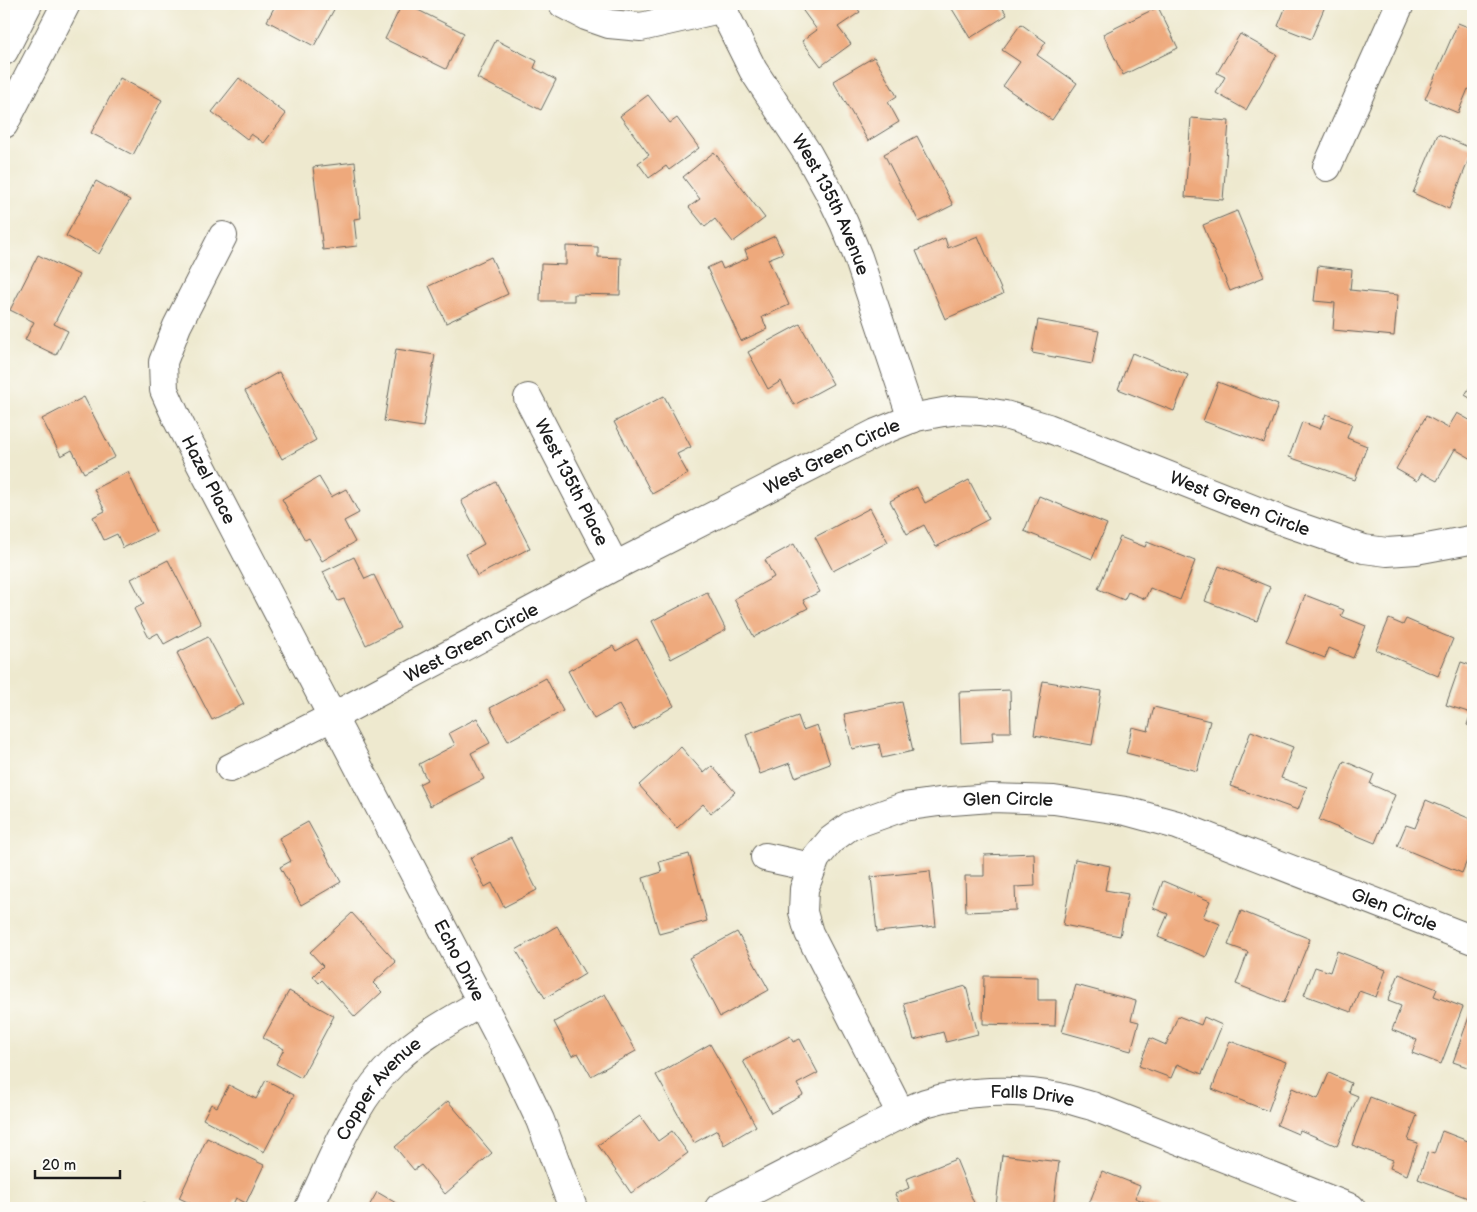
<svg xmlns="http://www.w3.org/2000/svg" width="1477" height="1212" font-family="'Balsamiq Sans',sans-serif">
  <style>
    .building { fill: #eea97b }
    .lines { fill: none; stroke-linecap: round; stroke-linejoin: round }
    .minor-casing { stroke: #66645b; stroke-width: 30 }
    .secondary-casing { stroke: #66645b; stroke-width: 30 }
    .minor { stroke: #fff; stroke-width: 28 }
    .secondary { stroke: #fff; stroke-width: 28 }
    .labels { text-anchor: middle; stroke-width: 5; stroke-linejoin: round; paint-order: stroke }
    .street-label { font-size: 18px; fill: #1c1c1c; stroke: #fdfcf7 }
  </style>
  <rect width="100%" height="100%" fill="#fdfcf7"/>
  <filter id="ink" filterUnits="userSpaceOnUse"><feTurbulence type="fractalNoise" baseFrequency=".02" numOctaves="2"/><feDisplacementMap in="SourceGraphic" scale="10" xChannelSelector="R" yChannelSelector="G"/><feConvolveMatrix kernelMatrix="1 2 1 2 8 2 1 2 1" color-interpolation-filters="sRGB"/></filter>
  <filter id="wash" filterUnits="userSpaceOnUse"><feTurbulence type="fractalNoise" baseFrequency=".0096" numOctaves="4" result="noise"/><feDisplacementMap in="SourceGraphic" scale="20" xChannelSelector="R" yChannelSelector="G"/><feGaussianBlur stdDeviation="1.12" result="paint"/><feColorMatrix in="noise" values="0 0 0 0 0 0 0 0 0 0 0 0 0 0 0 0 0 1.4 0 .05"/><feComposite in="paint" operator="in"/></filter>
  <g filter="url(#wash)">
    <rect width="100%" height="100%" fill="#eee9cf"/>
    <g id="blocks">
      <path class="building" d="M 276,4 L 337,4 L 314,46 L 267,21 Z
        M 402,4 L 406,4 L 464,33 L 446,69 L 385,39 Z
        M 798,4 L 854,4 L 860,12 L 838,27 L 851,44 L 821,66 L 802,41 L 817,30 Z
        M 949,4 L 1000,4 L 1007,15 L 970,38 Z
        M 1287,4 L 1326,4 L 1311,39 L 1278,26 Z
        M 1158,7 L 1178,48 L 1123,75 L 1103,34 Z
        M 1458,23 L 1473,29 L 1473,91 L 1468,89 L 1458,113 L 1425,99 Z
        M 1021,24 L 1046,42 L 1037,55 L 1077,83 L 1052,120 L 1003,86 L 1020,62 L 1002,50 Z
        M 1240,34 L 1277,55 L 1246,110 L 1216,93 L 1225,77 L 1217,73 Z
        M 496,40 L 537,61 L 534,68 L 556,80 L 541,110 L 477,78 Z
        M 874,57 L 897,96 L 888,102 L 899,122 L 868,141 L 833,81 Z
        M 120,78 L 162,100 L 133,155 L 91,133 Z
        M 239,78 L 286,114 L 264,143 L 251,134 L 247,139 L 212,112 Z
        M 648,95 L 670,123 L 677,118 L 699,148 L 669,170 L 666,166 L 649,178 L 638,163 L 649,155 L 620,116 Z
        M 1191,118 L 1229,121 L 1223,200 L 1185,197 Z
        M 1438,134 L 1473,149 L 1449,209 L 1413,193 Z
        M 917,136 L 953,205 L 919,222 L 884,154 Z
        M 714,152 L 765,218 L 733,242 L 715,219 L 705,227 L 689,207 L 700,199 L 683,177 Z
        M 355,162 L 361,218 L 354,219 L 357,246 L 323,250 L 313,167 Z
        M 96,181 L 130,200 L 99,254 L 66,236 Z
        M 1237,211 L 1264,277 L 1230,291 L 1203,225 Z
        M 775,236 L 783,253 L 768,259 L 789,305 L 762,317 L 767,329 L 741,341 L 707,268 L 720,262 L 723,269 L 748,258 L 745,250 Z
        M 978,236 L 1003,294 L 945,319 L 916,251 L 945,238 L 948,248 Z
        M 566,246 L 598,247 L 598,257 L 621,258 L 620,295 L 574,294 L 574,301 L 540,301 L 541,264 L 566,265 Z
        M 38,255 L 79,275 L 54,324 L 68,331 L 56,355 L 25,340 L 34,322 L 10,310 Z
        M 491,257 L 508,294 L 446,323 L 429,286 Z
        M 1318,266 L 1352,270 L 1350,290 L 1398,295 L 1394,336 L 1333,330 L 1335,303 L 1314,301 Z
        M 1038,320 L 1099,331 L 1092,364 L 1032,353 Z
        M 800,324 L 833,384 L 794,405 L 781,381 L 768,389 L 748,352 Z
        M 396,349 L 435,355 L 423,427 L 384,421 Z
        M 1132,353 L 1188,375 L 1174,411 L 1118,389 Z
        M 279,372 L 316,440 L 282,459 L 245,391 Z
        M 1218,382 L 1278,405 L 1264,443 L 1203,421 Z
        M 1473,382 L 1473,400 L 1465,395 Z
        M 664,396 L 691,447 L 677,454 L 688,474 L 652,494 L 614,422 Z
        M 84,397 L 115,457 L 84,473 L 72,450 L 61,456 L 42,419 Z
        M 1457,413 L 1473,422 L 1472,459 L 1455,449 L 1437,481 L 1422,473 L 1417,481 L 1396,469 L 1426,416 L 1448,428 Z
        M 1326,414 L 1352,424 L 1347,438 L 1367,446 L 1355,480 L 1289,457 L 1302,422 L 1320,429 Z
        M 128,472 L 156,532 L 123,548 L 117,534 L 104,540 L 93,517 L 105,511 L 94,489 Z
        M 319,477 L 331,497 L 346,489 L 359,513 L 344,521 L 355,542 L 322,561 L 309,538 L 305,540 L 282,499 Z
        M 969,480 L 989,519 L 936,547 L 924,525 L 907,534 L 890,501 L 917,487 L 925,503 Z
        M 496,482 L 530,548 L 477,576 L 466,554 L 484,544 L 461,501 Z
        M 1039,496 L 1107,524 L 1092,559 L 1024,531 Z
        M 870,508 L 888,542 L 833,571 L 815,537 Z
        M 1120,537 L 1145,547 L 1147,542 L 1195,561 L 1180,600 L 1150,588 L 1145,599 L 1128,592 L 1124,600 L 1098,589 Z
        M 794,544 L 820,592 L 803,600 L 808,608 L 754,637 L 734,599 L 774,577 L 765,560 Z
        M 354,557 L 365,579 L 374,575 L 400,628 L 366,645 L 344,599 L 338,601 L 323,572 Z
        M 168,560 L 201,624 L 164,644 L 158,633 L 149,638 L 134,609 L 144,604 L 131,579 Z
        M 1219,566 L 1270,587 L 1257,621 L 1205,601 Z
        M 707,592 L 726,630 L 671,659 L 652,621 Z
        M 1305,595 L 1344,610 L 1341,616 L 1366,626 L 1353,658 L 1329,648 L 1325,658 L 1286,643 Z
        M 1389,619 L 1403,625 L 1406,619 L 1453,639 L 1438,676 L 1376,650 Z
        M 208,637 L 244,704 L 212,720 L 177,653 Z
        M 637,639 L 674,706 L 633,730 L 619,705 L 594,719 L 568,671 L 613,646 L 616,651 Z
        M 1461,662 L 1473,666 L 1473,727 L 1467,725 L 1471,713 L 1446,705 Z
        M 546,678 L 563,711 L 508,741 L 490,708 Z
        M 1043,681 L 1101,691 L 1092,745 L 1034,735 Z
        M 1010,690 L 1011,732 L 992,732 L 993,741 L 961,743 L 959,692 Z
        M 902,702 L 913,751 L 882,758 L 879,744 L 852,749 L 844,714 Z
        M 1154,707 L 1210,721 L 1197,771 L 1126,753 L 1132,727 L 1148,731 Z
        M 798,716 L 803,730 L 817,725 L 830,764 L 795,777 L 790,763 L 760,774 L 746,735 Z
        M 477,718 L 490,743 L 471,753 L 484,779 L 430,806 L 419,784 L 427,780 L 419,764 L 455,745 L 449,733 Z
        M 1251,731 L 1293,747 L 1281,778 L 1307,787 L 1298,810 L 1230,786 Z
        M 681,747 L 704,773 L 712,766 L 735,792 L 711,813 L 703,804 L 677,828 L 639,785 Z
        M 1344,761 L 1374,774 L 1370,784 L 1395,795 L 1375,843 L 1319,820 Z
        M 1426,800 L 1473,820 L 1473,846 L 1462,873 L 1397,846 L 1406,825 L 1415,828 Z
        M 308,822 L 341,882 L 301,905 L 280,867 L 291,861 L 279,838 Z
        M 511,838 L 537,890 L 504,907 L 492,883 L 485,887 L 470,858 Z
        M 1034,853 L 1035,886 L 1015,887 L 1016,910 L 966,912 L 965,876 L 984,876 L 984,855 Z
        M 689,854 L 707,921 L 659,934 L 643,878 L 662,872 L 659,862 Z
        M 1075,859 L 1110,866 L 1105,890 L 1128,894 L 1120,936 L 1063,925 Z
        M 930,871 L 936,926 L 877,932 L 871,877 Z
        M 1163,881 L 1210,901 L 1203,917 L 1220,924 L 1206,957 L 1158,937 L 1168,914 L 1153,908 Z
        M 1241,911 L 1310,939 L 1284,1003 L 1236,984 L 1248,952 L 1228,945 Z
        M 352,913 L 396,962 L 373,983 L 382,992 L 355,1017 L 322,980 L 319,983 L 313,976 L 323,966 L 310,952 Z
        M 557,926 L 585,974 L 545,998 L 516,950 Z
        M 737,932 L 769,990 L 720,1017 L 689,958 Z
        M 1337,951 L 1386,970 L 1376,997 L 1359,991 L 1351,1012 L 1304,995 L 1315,967 L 1330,972 Z
        M 1399,974 L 1437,989 L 1434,996 L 1463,1007 L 1441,1064 L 1412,1053 L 1417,1040 L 1392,1030 L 1401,1006 L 1388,1001 Z
        M 984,976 L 1038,977 L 1038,1000 L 1056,1000 L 1055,1026 L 983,1024 Z
        M 1076,985 L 1136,1001 L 1131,1020 L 1139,1022 L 1131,1051 L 1062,1032 Z
        M 966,986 L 978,1034 L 946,1042 L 943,1032 L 914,1040 L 904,1003 Z
        M 289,991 L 334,1016 L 301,1078 L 276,1064 L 284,1049 L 263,1038 Z
        M 605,994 L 636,1051 L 591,1076 L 578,1053 L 572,1056 L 554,1022 Z
        M 1470,1014 L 1473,1015 L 1473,1069 L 1453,1062 Z
        M 1178,1016 L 1201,1025 L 1204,1017 L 1222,1025 L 1202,1074 L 1177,1064 L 1171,1078 L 1139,1066 L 1150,1038 L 1166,1045 Z
        M 790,1036 L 793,1042 L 800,1039 L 818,1073 L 797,1084 L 803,1095 L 771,1113 L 743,1061 Z
        M 1230,1041 L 1286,1062 L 1268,1111 L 1212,1089 Z
        M 710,1044 L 756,1126 L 724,1145 L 717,1130 L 694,1143 L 656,1075 Z
        M 1329,1073 L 1351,1083 L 1348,1092 L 1358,1096 L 1337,1146 L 1300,1130 L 1298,1134 L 1277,1125 L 1292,1088 L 1318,1099 Z
        M 266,1080 L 294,1095 L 264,1152 L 203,1119 L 211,1104 L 217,1107 L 229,1085 L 256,1099 Z
        M 1370,1097 L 1417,1115 L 1408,1140 L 1418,1143 L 1407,1175 L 1390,1168 L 1393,1160 L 1352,1145 Z
        M 448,1101 L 492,1153 L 445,1194 L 421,1165 L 414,1170 L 395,1147 Z
        M 640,1116 L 658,1141 L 672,1131 L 688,1153 L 631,1193 L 598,1145 Z
        M 1442,1131 L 1473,1143 L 1473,1200 L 1418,1179 L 1428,1152 L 1434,1154 Z
        M 207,1138 L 264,1165 L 246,1203 L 236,1198 L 231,1208 L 200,1208 L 179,1198 Z
        M 1002,1155 L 1059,1162 L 1053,1208 L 1014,1208 L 996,1206 Z
        M 956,1159 L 974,1203 L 960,1208 L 901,1208 L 895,1194 L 909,1188 L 906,1179 Z
        M 1102,1171 L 1140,1186 L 1135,1198 L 1162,1208 L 1099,1208 L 1089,1204 Z
        M 377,1192 L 403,1207 L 403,1208 L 368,1208 Z
        M 143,1202 L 157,1208 L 141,1208 Z"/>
    </g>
  </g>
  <g filter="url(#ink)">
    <use href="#blocks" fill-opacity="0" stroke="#66645b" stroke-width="1"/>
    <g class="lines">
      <defs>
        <g id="minor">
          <path d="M 563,4 L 586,16 L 609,24 L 641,27 L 724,8"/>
          <path id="s1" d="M 723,4 L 726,16 L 753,70 L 808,154 L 829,192 L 844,223 L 858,257 L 912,419"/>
          <path d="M 1327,167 L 1400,4"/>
          <path id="s2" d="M 223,236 L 177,326 L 163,362 L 164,390 L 178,421 L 511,1059 L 540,1120 L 573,1208"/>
          <path id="s3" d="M 528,398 L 615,566"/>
          <path id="s4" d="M 230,768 L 332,717 L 615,566 L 876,433 L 916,417 L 943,412 L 959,410 L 981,411 L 1005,415 L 1048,428 L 1288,523 L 1364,549 L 1387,552 L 1416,550 L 1470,540 L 1473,539"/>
          <path d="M 765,857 L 811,867"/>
          <path id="s5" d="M 901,1114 L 809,933 L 803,912 L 804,889 L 816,858 L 831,840 L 850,826 L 903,807 L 939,802 L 991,798 L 1054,800 L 1126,811 L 1177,825 L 1473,940"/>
          <path id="s6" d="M 309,1208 C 334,1156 354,1100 396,1060 C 419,1037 454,1019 482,1002"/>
          <path id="s7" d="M 719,1208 L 901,1114 C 909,1110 917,1106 925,1103 C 966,1090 1013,1089 1054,1096 C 1067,1098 1079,1103 1092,1106 L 1351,1208"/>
        </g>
        <path id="secondary" d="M 4,51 L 28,4
          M 4,124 L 66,4"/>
      </defs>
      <use href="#minor" class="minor-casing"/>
      <use href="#secondary" class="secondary-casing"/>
      <use href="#minor" class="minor"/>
      <use href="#secondary" class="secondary"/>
    </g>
  </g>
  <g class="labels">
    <g class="street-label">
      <text dy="6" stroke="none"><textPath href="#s1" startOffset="229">West 135th Avenue</textPath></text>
      <text dy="6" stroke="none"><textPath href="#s4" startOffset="678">West Green Circle</textPath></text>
      <text dy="6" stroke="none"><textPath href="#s2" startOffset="268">Hazel Place</textPath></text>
      <text dy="6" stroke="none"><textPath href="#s3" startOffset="95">West 135th Place</textPath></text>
      <text dy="6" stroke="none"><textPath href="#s4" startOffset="1112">West Green Circle</textPath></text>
      <text dy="6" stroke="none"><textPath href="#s4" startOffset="272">West Green Circle</textPath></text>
      <text dy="6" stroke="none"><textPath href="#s5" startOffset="490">Glen Circle</textPath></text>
      <text dy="6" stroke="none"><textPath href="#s5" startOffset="895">Glen Circle</textPath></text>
      <text dy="6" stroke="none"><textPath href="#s2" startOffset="810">Echo Drive</textPath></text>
      <text dy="6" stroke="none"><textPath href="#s6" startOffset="139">Copper Avenue</textPath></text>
      <text dy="6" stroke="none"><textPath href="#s7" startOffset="340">Falls Drive</textPath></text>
    </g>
  </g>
  <rect width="1477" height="1212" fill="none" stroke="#fdfcf7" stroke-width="20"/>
  <path d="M35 1170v8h85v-8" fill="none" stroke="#1c1c1c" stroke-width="2.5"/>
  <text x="42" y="1170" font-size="15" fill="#1c1c1c" stroke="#fdfcf7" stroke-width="4" paint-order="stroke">20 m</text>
</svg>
